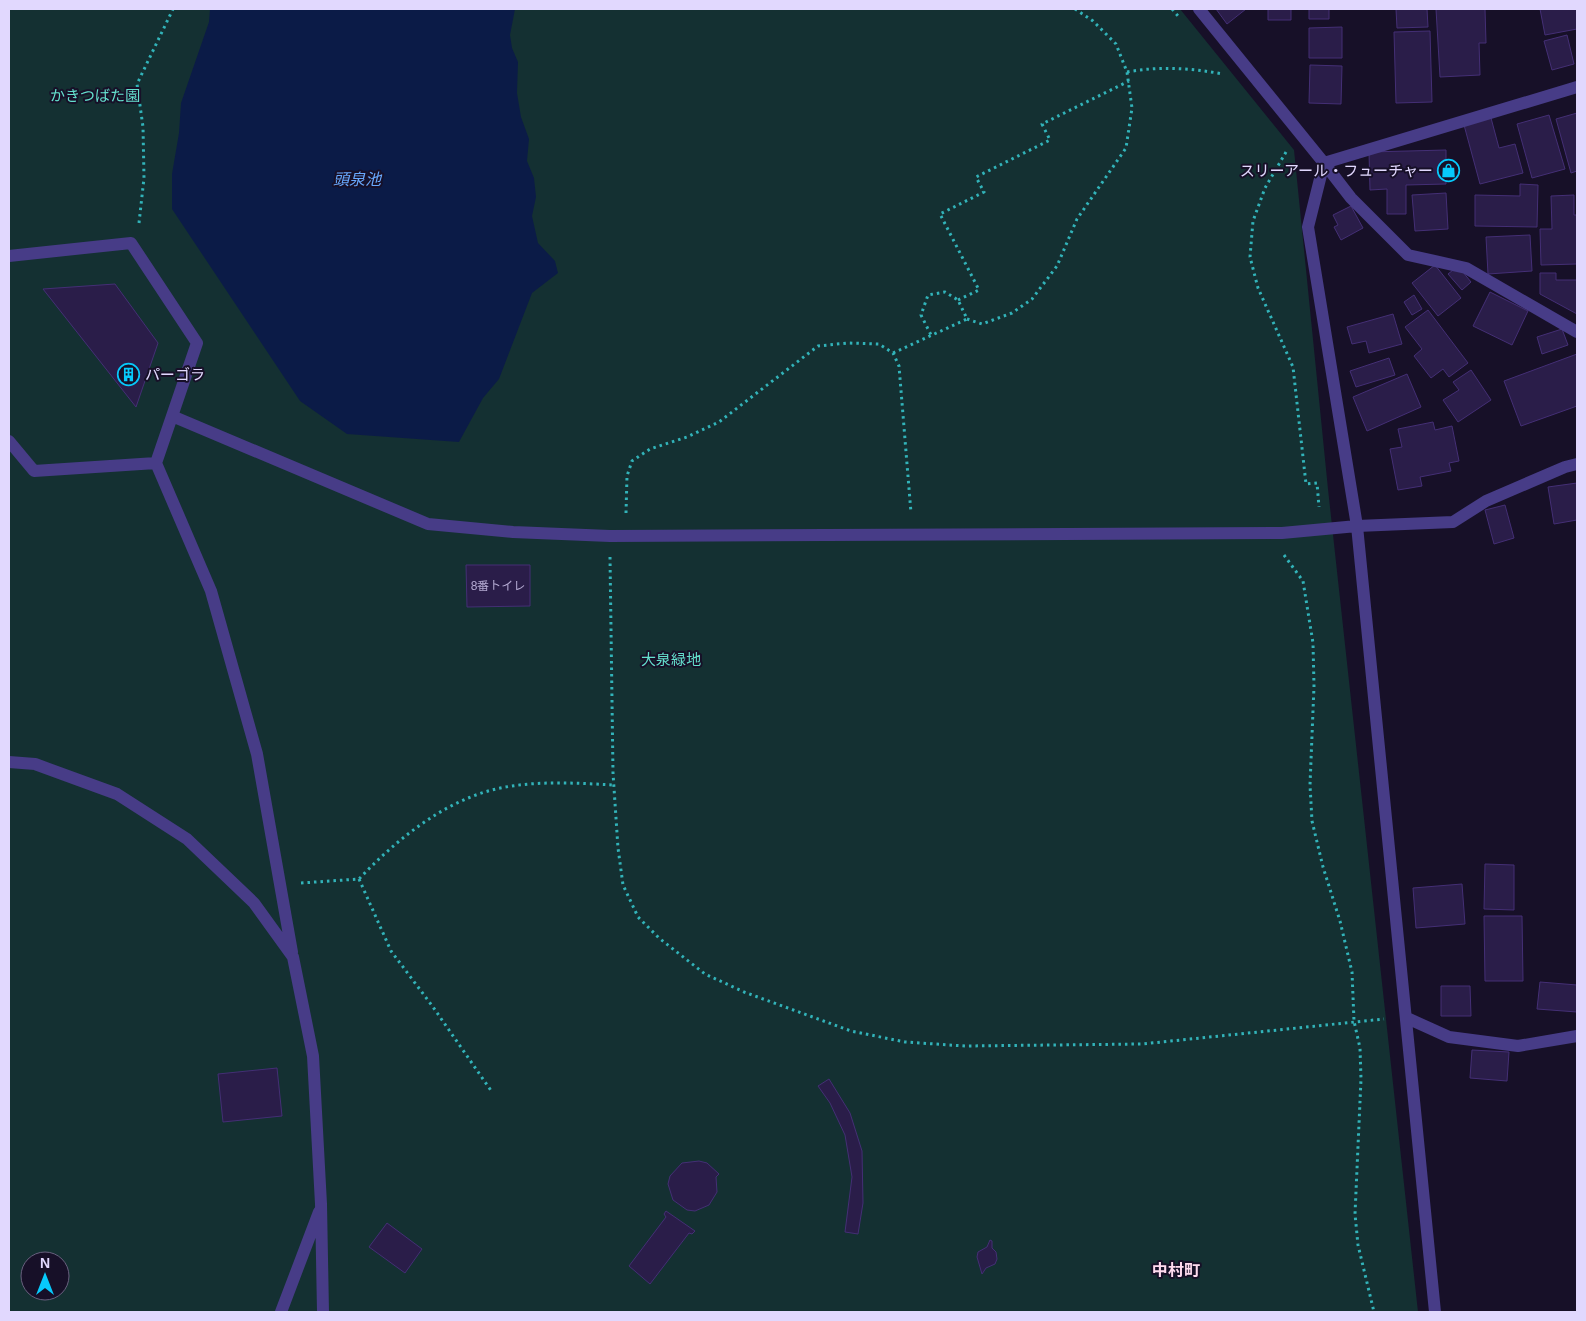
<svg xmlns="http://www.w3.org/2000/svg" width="1586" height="1321" font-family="Arial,'Noto Sans JP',sans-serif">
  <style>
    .green { fill: #143032; fill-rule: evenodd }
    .water { fill: #0b1b47 }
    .building { fill: #2a1d49; stroke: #442f75 }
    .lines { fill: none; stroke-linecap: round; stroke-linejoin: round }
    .path { stroke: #32b3b9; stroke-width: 3; stroke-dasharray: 2.5 4; stroke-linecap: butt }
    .minor { stroke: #473c87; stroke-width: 12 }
    .labels { text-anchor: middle; stroke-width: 4; stroke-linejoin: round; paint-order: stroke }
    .number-label { font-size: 12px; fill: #b3a9d1 }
    .park-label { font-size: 15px; fill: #64dfcd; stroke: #171028 }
    .poi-label { font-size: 15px; fill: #e1d8fe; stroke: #171028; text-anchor: end }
    .water-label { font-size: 16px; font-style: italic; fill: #68a8fd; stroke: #171028 }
    .neighbourhood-label { font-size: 16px; font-weight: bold; fill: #fedaee; stroke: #171028 }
  </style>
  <rect width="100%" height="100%" fill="#171028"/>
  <path class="green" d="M 9,9 L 1180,9 L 1294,150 L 1328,489 L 1418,1312 L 9,1312 ZM 30,1261 L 60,1261 L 60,1291 L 30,1291 Z"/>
  <path class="water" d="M 210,9 L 515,9 L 510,35 L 512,48 L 518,62 L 517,93 L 521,117 L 529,139 L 527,161 L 534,178 L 536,197 L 532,216 L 538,243 L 555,261 L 558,273 L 532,293 L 499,379 L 483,398 L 459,442 L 347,434 L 300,401 L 172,209 L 172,174 L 179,133 L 181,103 L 209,22 Z"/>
  <path class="building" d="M 1216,9 L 1246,9 L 1227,24 Z
    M 1268,9 L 1291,9 L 1291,20 L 1268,20 Z
    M 1309,9 L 1329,9 L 1329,19 L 1309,19 Z
    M 1396,9 L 1427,9 L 1428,27 L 1397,28 Z
    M 1436,9 L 1485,9 L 1486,43 L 1479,43 L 1480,75 L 1440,77 Z
    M 1540,9 L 1577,9 L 1577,29 L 1545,35 Z
    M 1342,27 L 1342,58 L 1309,58 L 1309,28 Z
    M 1430,31 L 1432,102 L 1396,103 L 1394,32 Z
    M 1567,35 L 1574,64 L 1552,70 L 1544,41 Z
    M 1310,65 L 1342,66 L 1341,104 L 1309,103 Z
    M 1577,113 L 1577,171 L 1571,173 L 1556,119 Z
    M 1549,115 L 1565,169 L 1532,178 L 1517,124 Z
    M 1491,118 L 1499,148 L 1515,144 L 1523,173 L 1480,184 L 1464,125 Z
    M 1446,150 L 1446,184 L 1406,185 L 1406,214 L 1387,214 L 1387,189 L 1370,190 L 1369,152 Z
    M 1520,184 L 1538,185 L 1537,227 L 1475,226 L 1475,195 L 1520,196 Z
    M 1446,193 L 1448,229 L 1415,231 L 1412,195 Z
    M 1574,195 L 1574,215 L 1577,215 L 1577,264 L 1541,265 L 1540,229 L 1552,229 L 1551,196 Z
    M 1351,206 L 1363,228 L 1341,240 L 1334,227 L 1338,225 L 1333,215 Z
    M 1530,235 L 1532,271 L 1488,274 L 1486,237 Z
    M 1435,265 L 1461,298 L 1438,316 L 1412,283 Z
    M 1458,266 L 1471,282 L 1462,290 L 1448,274 Z
    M 1540,273 L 1556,273 L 1556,280 L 1577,280 L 1577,314 L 1540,294 Z
    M 115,284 L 158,343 L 136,407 L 43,289 Z
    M 1490,292 L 1528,311 L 1512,345 L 1473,326 Z
    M 1414,295 L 1422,309 L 1412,315 L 1404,302 Z
    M 1428,310 L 1468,363 L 1449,377 L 1443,369 L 1431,378 L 1414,356 L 1422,349 L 1405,327 Z
    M 1393,314 L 1402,344 L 1369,353 L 1366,341 L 1352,344 L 1347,327 Z
    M 1562,329 L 1568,345 L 1542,354 L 1537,337 Z
    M 1577,354 L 1577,406 L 1521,426 L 1504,381 Z
    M 1389,358 L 1395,375 L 1356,387 L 1350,371 Z
    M 1471,370 L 1491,400 L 1458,422 L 1443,400 L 1459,390 L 1453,382 Z
    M 1407,374 L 1421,407 L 1367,431 L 1353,397 Z
    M 1433,422 L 1435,430 L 1452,426 L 1459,461 L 1449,463 L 1451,471 L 1420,477 L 1422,486 L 1398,490 L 1390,449 L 1402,447 L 1398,429 Z
    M 1577,483 L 1577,520 L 1554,524 L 1548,487 Z
    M 1505,505 L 1514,538 L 1494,544 L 1485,510 Z
    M 466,565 L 530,565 L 530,606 L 467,607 Z
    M 1485,864 L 1514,865 L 1514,910 L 1484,909 Z
    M 1462,884 L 1465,924 L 1416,928 L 1413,888 Z
    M 1484,916 L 1522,916 L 1523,981 L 1485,981 Z
    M 1540,982 L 1577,985 L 1577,1012 L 1537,1009 Z
    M 1441,986 L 1470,986 L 1471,1016 L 1441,1016 Z
    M 1472,1050 L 1509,1052 L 1507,1081 L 1470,1078 Z
    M 277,1068 L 282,1116 L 223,1122 L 218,1074 Z
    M 829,1079 L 850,1113 L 862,1151 L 863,1203 L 858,1234 L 845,1232 L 852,1177 L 845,1135 L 830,1103 L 818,1086 Z
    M 699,1161 L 707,1163 L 719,1174 L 716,1177 L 717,1192 L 709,1205 L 695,1211 L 687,1210 L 673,1200 L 668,1184 L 670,1176 L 682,1163 Z
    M 666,1211 L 695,1231 L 692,1234 L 689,1233 L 650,1284 L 629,1266 L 666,1217 L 664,1214 Z
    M 387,1223 L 422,1249 L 405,1273 L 369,1247 Z
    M 990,1240 L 992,1241 L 992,1248 L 996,1252 L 997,1259 L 995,1264 L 986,1268 L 982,1274 L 977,1257 L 978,1252 L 987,1247 Z"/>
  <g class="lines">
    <path class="path" d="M 1172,9 L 1178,16
      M 1127,72 C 1160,66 1190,68 1223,74
      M 1286,152 L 1265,188 L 1253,221 L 1250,257 L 1258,288 L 1293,367 L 1306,484 L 1317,483 L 1319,507
      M 139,223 L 144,178 L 143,127 L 137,84 L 173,9
      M 958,300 L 979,290 L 940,214 L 984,192 L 976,177 L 1050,140 L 1042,124 L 1129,81
      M 967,319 L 982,324 L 1012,313 L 1032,299 L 1057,266 L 1077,219 L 1126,148 L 1132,108 L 1127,72 L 1116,44 L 1093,21 L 1075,9
      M 893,353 L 967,319 L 958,300 L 945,292 L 928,295 L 921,315 L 931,335
      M 626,513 L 627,476 L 632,461 L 650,449 L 687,437 L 719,422 L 818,346 L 848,343 L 879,344 L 893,353 L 899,366 L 911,513
      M 1284,555 L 1303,581 L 1313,643 L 1314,686 L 1310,785 L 1312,821 L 1323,867 L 1340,921 L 1352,972 L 1354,1021 L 1360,1048 L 1361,1079 L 1355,1214 L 1358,1245 L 1374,1312
      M 610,557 L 613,773 L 618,848 L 623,885 L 638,917 L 659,938 L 705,974 L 744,992 L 851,1031 L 905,1042 L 965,1046 L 1142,1044 L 1384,1019
      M 359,879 L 391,951 L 433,1007 L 492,1092
      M 301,883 L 359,879 C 394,842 441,803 492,790 C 531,780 574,783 614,785"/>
    <path class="minor" d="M 1199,9 L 1324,163 L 1308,227 L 1357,526 L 1435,1312
      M 1577,87 L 1324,163 L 1351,198 L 1408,255 L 1466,268 L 1577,332
      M 9,256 L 131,243 L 197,343 L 156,463 L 34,471 L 9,441
      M 172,416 L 428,524 L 513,532 L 610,536 L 1282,533 L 1357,526 L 1453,522 L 1486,501 L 1565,467 L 1577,464
      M 156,463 L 211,591 L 257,754 L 292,952
      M 9,762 L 35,764 L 117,794 L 187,839 L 254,903 L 293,957 L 313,1056 L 321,1204 L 323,1312
      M 1407,1018 L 1449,1037 L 1518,1046 L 1577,1036
      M 281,1312 L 319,1212"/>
  </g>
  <defs>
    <symbol id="shop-ring" viewBox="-11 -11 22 22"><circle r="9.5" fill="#171028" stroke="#07c9fb" stroke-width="1.5"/><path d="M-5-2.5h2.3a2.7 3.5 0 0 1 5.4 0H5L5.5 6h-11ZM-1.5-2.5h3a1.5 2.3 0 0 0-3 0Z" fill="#07c9fb"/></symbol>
    <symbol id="building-ring" viewBox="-11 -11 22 22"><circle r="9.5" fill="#171028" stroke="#07c9fb" stroke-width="1.5"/><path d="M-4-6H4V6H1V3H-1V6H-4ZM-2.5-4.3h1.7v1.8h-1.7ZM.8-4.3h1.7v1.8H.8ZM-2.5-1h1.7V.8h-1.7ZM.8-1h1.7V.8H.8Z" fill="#07c9fb"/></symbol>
  </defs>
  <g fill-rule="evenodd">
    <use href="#shop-ring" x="1436" y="158" width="25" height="25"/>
    <use href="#building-ring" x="116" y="362" width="25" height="25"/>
  </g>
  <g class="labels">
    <g class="number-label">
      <text x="498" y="590">8番トイレ</text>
    </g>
    <g class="park-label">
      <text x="95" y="101">かきつばた園</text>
      <text x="671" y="665">大泉緑地</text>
    </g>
    <g class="poi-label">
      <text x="1433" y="176">スリーアール・フューチャー</text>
      <text x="145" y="380" text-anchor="start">パーゴラ</text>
    </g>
    <g class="water-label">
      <text x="357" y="185">頭泉池</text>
    </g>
    <g class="neighbourhood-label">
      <text x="1176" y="1276">中村町</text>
    </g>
  </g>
  <rect width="1586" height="1321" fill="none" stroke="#e1d8fe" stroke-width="20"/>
  <g transform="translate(45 1276)"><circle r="24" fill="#171028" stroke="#68607e"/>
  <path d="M0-4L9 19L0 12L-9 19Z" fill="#07c9fb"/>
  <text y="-8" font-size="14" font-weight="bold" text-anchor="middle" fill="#e1d8fe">N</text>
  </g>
</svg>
